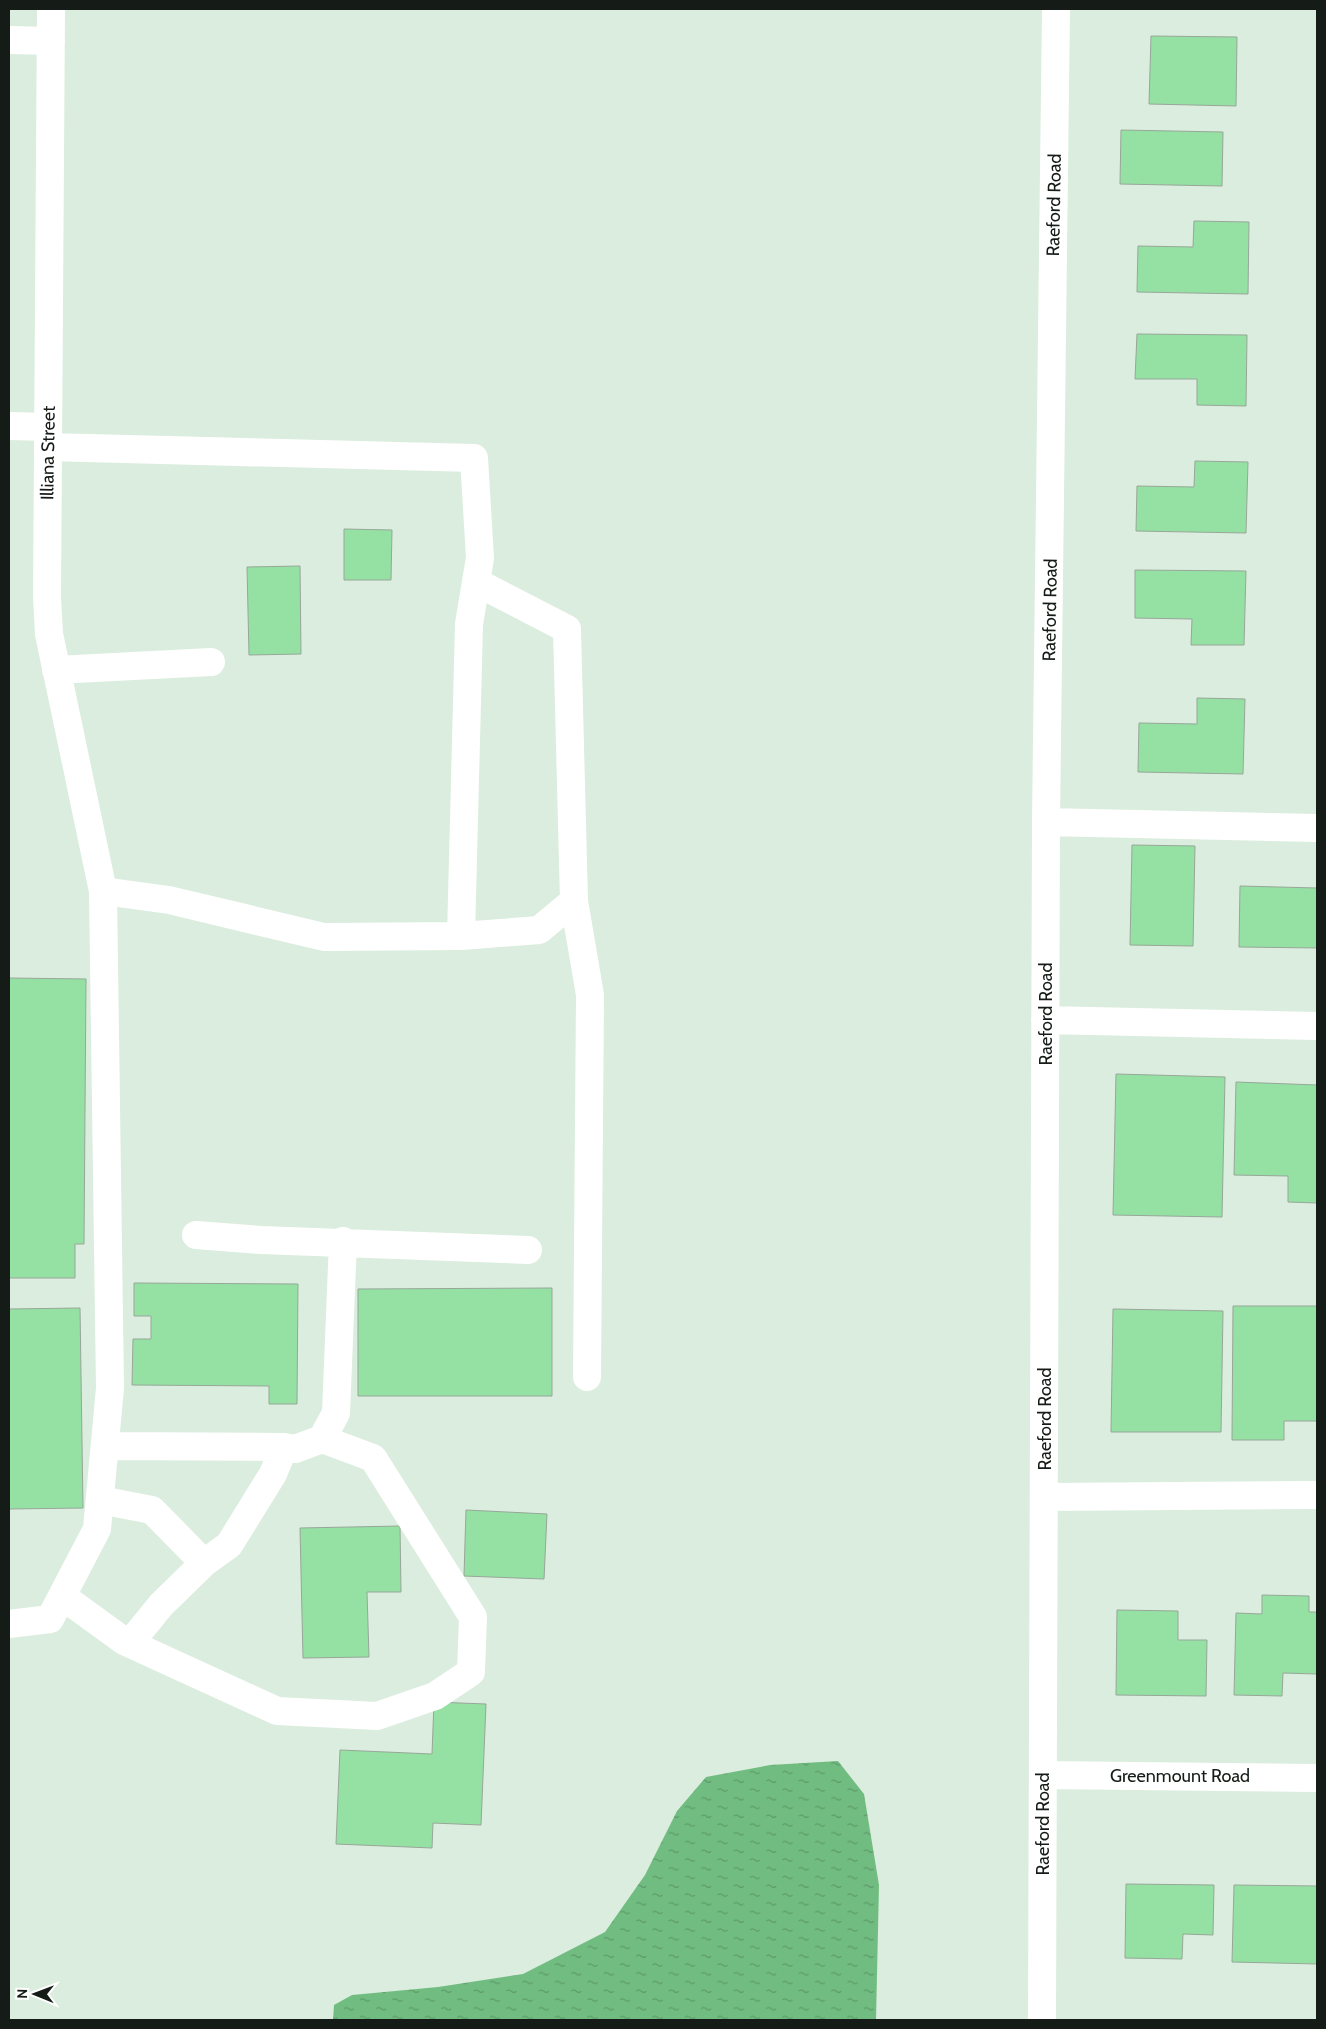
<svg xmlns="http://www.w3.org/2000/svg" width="1326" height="2029" font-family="Cabin,sans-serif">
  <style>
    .water { fill: url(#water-ripples) }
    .building { fill: #95e1a4; stroke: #97a799 }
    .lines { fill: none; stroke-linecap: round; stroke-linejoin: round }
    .minor { stroke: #fff; stroke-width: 28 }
    .labels { text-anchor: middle; stroke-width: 4.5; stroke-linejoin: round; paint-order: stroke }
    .street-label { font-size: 18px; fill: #151b16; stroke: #fff }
  </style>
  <defs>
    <pattern id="water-ripples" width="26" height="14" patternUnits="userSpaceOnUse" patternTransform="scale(1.25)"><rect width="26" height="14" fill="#71bd81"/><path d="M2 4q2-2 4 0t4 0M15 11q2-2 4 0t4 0" fill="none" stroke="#5c9969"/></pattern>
  </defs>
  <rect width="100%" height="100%" fill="#dbedde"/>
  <path class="water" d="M 838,1761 L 864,1794 L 879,1885 L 876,2020 L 333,2020 L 334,2005 L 352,1995 L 438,1987 L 523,1974 L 605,1932 L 645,1875 L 677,1811 L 706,1777 L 770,1765 Z"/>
  <path class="building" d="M 1151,36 L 1237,37 L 1236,106 L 1149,104 Z
    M 1121,130 L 1223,132 L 1222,186 L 1120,184 Z
    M 1194,221 L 1249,222 L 1248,294 L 1137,292 L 1138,246 L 1193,247 Z
    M 1137,334 L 1247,335 L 1246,406 L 1197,405 L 1197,379 L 1135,379 Z
    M 1195,461 L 1248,462 L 1246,533 L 1136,531 L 1137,486 L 1194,487 Z
    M 344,529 L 392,530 L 391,580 L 344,580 Z
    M 300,566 L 301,654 L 249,655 L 247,567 Z
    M 1135,570 L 1246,571 L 1244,645 L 1191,645 L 1192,619 L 1135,618 Z
    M 1197,698 L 1245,699 L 1243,774 L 1138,772 L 1139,723 L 1197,724 Z
    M 1132,845 L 1195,846 L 1193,946 L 1130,945 Z
    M 1240,886 L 1317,888 L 1317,948 L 1239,947 Z
    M 9,978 L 86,979 L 84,1244 L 75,1244 L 75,1278 L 9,1278 Z
    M 1116,1074 L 1225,1077 L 1222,1217 L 1113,1215 Z
    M 1236,1082 L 1317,1085 L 1317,1203 L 1288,1202 L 1288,1176 L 1234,1175 Z
    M 134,1283 L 298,1284 L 297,1404 L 269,1404 L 269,1386 L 132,1385 L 133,1339 L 151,1339 L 151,1316 L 134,1316 Z
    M 552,1288 L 552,1396 L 358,1396 L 358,1289 Z
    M 1233,1306 L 1317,1306 L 1317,1421 L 1284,1421 L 1284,1440 L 1232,1440 Z
    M 80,1308 L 83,1508 L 9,1509 L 9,1309 Z
    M 1113,1309 L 1223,1311 L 1221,1432 L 1111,1432 Z
    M 466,1510 L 547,1514 L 544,1579 L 464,1576 Z
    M 400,1526 L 401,1592 L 367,1592 L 369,1657 L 303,1658 L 300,1528 Z
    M 1262,1595 L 1309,1596 L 1309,1612 L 1317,1612 L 1317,1674 L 1283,1673 L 1282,1696 L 1234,1695 L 1236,1613 L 1262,1614 Z
    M 1117,1610 L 1178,1611 L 1178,1640 L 1207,1640 L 1206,1696 L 1116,1695 Z
    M 434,1702 L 486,1704 L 481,1825 L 433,1823 L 432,1848 L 336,1844 L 340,1750 L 432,1754 Z
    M 1126,1884 L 1214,1885 L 1213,1935 L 1183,1934 L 1182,1959 L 1125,1958 Z
    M 1234,1885 L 1317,1886 L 1317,1964 L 1232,1962 Z"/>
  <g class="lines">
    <path class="minor" d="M 9,40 L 51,41
      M 9,426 L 48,427
      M 48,447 L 474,458 L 480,558 L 469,624 L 461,936 L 324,937 L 169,900 L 103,891
      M 56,670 L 211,662
      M 1046,822 L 1317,828
      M 574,901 L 590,995 L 587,1377
      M 461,936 L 539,930 L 574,901 L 567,629 L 476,582
      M 1045,1020 L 1317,1026
      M 196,1235 L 261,1240 L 528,1250
      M 105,1446 L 284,1447
      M 1045,1497 L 1317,1495
      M 100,1500 L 152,1510 L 204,1563 L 229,1545 L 273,1474 L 284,1447 L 295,1449 L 322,1439 L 336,1413 L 343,1241
      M 62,1596 L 124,1641 L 277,1711 L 377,1716 L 435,1696 L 471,1672 L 473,1617 L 373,1458 L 322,1439
      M 9,1624 L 50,1619 L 97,1529 L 110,1388 L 103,891 L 49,634 L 47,597 L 51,9
      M 130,1643 L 161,1605 L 204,1563
      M 1043,1775 L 1317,1778
      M 1042,2020 L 1046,822 L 1056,9"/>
  </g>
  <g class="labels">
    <g class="street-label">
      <text transform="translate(1054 205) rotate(-89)" y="6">Raeford Road</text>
      <text transform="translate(48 453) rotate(-89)" y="6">Illiana Street</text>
      <text transform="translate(1050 610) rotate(-89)" y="6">Raeford Road</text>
      <text transform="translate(1046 1014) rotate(-90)" y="6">Raeford Road</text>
      <text transform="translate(1045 1419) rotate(-90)" y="6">Raeford Road</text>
      <text x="1180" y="1782">Greenmount Road</text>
      <text transform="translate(1043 1824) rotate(-90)" y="6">Raeford Road</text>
    </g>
  </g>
  <rect width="1326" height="2029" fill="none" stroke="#151b16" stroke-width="20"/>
  <g transform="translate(35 1994) rotate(271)" stroke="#ffffff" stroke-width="4" paint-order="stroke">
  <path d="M0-4L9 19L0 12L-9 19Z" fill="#151b16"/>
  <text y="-8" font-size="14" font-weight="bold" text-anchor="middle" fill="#151b16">N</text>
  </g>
</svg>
